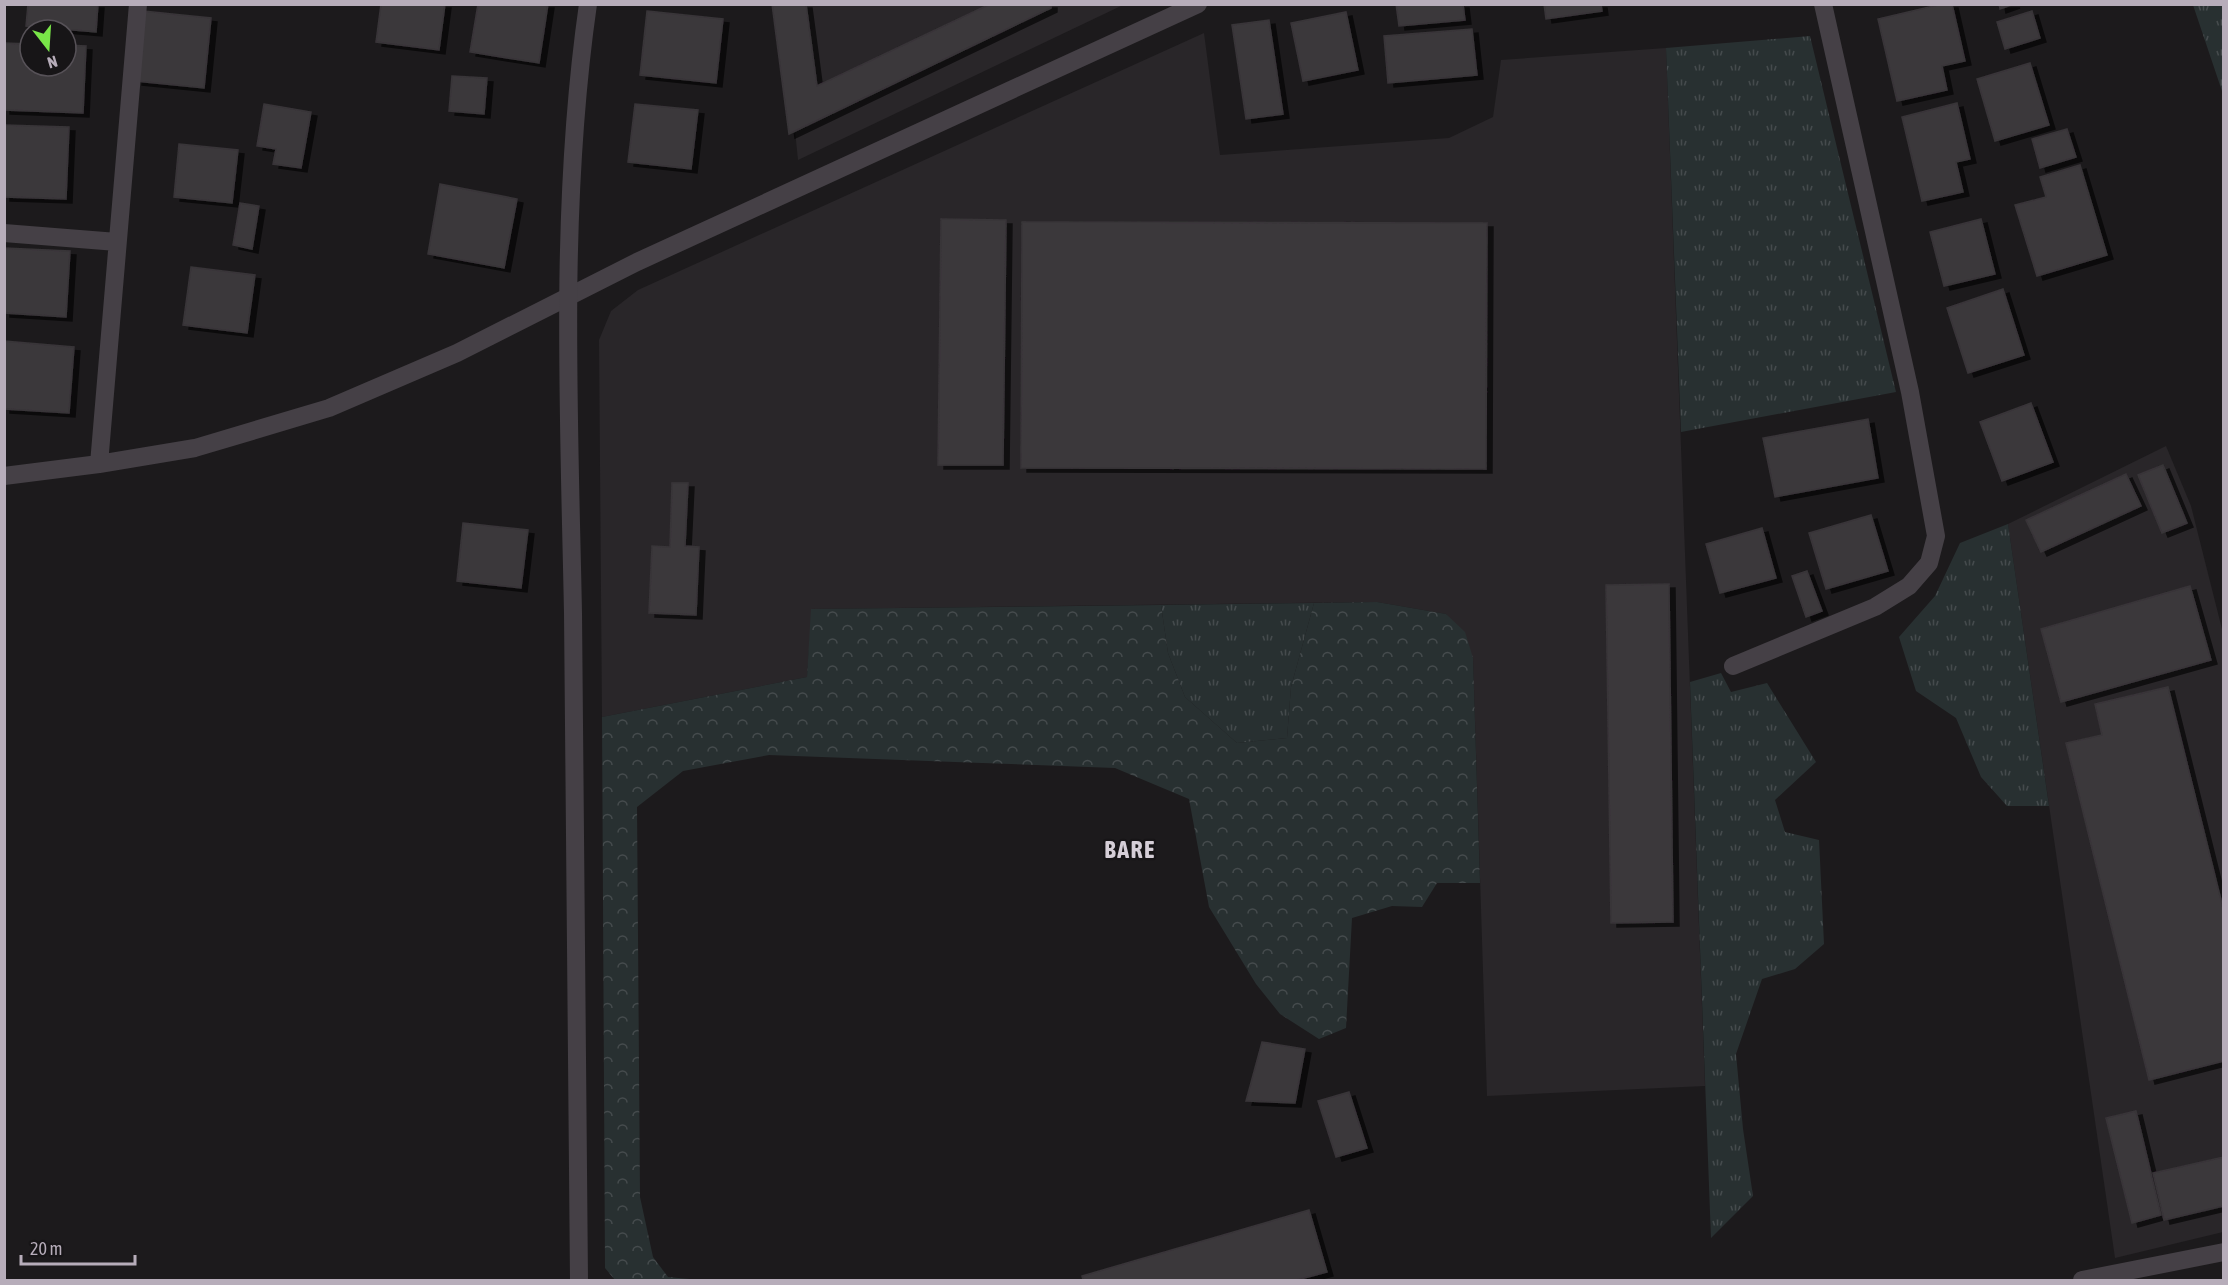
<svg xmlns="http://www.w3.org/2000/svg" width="2228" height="1285" font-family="'Asap Condensed',sans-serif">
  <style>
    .built { fill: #292629 }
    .grass { fill: url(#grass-tufts) }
    .forest { fill: url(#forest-crowns) }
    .building { fill: #3b373b; stroke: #383438; stroke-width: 1.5; filter: url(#shadow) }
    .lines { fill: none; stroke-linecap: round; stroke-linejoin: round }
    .minor { stroke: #454046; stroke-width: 18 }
    .tertiary { stroke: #454046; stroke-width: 18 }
    .labels { text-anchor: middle; stroke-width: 4.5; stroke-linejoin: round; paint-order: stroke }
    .district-label { font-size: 24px; font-weight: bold; letter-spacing: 1.5px; fill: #d5ced7; stroke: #171517 }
  </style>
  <defs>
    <pattern id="grass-tufts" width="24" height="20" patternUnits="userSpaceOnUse" patternTransform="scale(1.5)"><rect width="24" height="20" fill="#283031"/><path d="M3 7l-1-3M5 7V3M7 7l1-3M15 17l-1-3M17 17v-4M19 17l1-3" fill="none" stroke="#454b4d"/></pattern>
    <pattern id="forest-crowns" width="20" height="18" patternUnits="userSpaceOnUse" patternTransform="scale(1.5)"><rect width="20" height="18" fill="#283031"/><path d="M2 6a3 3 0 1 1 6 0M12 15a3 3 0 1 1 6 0" fill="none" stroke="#454b4d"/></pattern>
    <filter id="shadow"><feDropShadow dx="6" dy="4" stdDeviation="0" flood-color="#0009"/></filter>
  </defs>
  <rect width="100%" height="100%" fill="#1c1a1c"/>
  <path class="built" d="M 782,4 L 1123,5 L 798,160 Z
    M 1204,33 L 1220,155 L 1449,138 L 1493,117 L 1501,60 L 1666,48 L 1705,1086 L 1487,1096 L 1473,658 L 1446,614 L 1377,602 L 812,609 L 807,677 L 602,717 L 599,340 L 611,311 L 638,290 Z
    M 2166,446 L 2191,506 L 2223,633 L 2223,1232 L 2115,1258 L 2008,524 Z"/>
  <path class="grass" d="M 2193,5 L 2223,5 L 2223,94 Z
    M 1810,36 L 1896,392 L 1681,432 L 1666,48 Z
    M 2008,524 L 2049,806 L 2007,806 L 1981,777 L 1956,718 L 1916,691 L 1899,637 L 1935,596 L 1960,543 Z
    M 1314,603 L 1291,687 L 1287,738 L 1237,743 L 1185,697 L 1168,653 L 1161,605 Z
    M 1721,673 L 1731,692 L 1767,683 L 1816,762 L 1775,800 L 1785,832 L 1819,840 L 1824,944 L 1795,969 L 1762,979 L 1736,1054 L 1743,1129 L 1753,1196 L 1711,1238 L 1690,682 Z"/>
  <path class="forest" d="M 1377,602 L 1446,614 L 1465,632 L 1473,658 L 1480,883 L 1437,883 L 1422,907 L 1392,906 L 1352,918 L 1346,1028 L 1319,1039 L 1280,1014 L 1256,984 L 1209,907 L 1189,799 L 1115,768 L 769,755 L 683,771 L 637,807 L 640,1197 L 653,1257 L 668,1277 L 700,1280 L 615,1280 L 605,1268 L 602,717 L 807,677 L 811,609 L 1161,605 L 1168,653 L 1185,697 L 1237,743 L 1287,738 L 1291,687 L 1314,603 Z"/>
  <path class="building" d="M 28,4 L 98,4 L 96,32 L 26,26 Z
    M 381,4 L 445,4 L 439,50 L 376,42 Z
    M 478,4 L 548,4 L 539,63 L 470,52 Z
    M 772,4 L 806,4 L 817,86 L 990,4 L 1051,4 L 1051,8 L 789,134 Z
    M 1396,4 L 1463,4 L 1465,20 L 1399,26 Z
    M 1544,4 L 1601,4 L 1602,11 L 1546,19 Z
    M 1942,4 L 1952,4 L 1965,61 L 1942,66 L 1947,90 L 1897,101 L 1878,19 Z
    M 1999,4 L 2014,4 L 2000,9 Z
    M 143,11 L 211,18 L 204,88 L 136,81 Z
    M 647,11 L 723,19 L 716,83 L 640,75 Z
    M 2032,11 L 2040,38 L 2005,49 L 1997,22 Z
    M 1346,12 L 1358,70 L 1303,81 L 1291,23 Z
    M 1269,20 L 1283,114 L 1246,119 L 1232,25 Z
    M 1472,29 L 1477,75 L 1388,83 L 1384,36 Z
    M 4,43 L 30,44 L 30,66 L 66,66 L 66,45 L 86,46 L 83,113 L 4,110 Z
    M 2030,63 L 2049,125 L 1995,141 L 1977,79 Z
    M 452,76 L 487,78 L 484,114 L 449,111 Z
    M 1957,103 L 1970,159 L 1956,162 L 1963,192 L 1922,201 L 1902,117 Z
    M 264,104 L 311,112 L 301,168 L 273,164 L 276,149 L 257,146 Z
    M 635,104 L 698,110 L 691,169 L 628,162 Z
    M 4,125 L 69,127 L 66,199 L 4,197 Z
    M 2067,129 L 2076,157 L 2040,168 L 2032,139 Z
    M 179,144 L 238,150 L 232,203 L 174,197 Z
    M 2080,165 L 2107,255 L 2037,276 L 2015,205 L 2046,197 L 2040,177 Z
    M 440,184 L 517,199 L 504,268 L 428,254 Z
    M 240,203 L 259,206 L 252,249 L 233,245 Z
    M 941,219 L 1006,220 L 1003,465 L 938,465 Z
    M 1981,219 L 1995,274 L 1944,286 L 1930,232 Z
    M 1022,222 L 1487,223 L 1486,469 L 1021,468 Z
    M 4,248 L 70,251 L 66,317 L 4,313 Z
    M 191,267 L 255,275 L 247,333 L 183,325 Z
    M 2003,289 L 2024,355 L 1968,373 L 1947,308 Z
    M 4,341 L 74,347 L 69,413 L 4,409 Z
    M 2031,403 L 2053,462 L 2002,481 L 1980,422 Z
    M 1868,419 L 1878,478 L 1775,497 L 1763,438 Z
    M 2163,465 L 2187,523 L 2162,533 L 2138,475 Z
    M 2126,474 L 2141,506 L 2041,552 L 2026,520 Z
    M 672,483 L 688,483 L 685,546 L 699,547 L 696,615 L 649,613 L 652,546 L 670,547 Z
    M 1871,515 L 1888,571 L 1826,589 L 1809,533 Z
    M 463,523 L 528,530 L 521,588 L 457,581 Z
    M 1762,528 L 1776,578 L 1720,593 L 1706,544 Z
    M 1807,571 L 1822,611 L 1806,617 L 1792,576 Z
    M 1669,584 L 1673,922 L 1611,923 L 1606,585 Z
    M 2190,586 L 2211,660 L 2061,702 L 2041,629 Z
    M 2168,687 L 2224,912 L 2224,1061 L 2149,1080 L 2066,743 L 2102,735 L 2095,704 Z
    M 1262,1042 L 1305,1049 L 1295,1103 L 1246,1101 Z
    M 1349,1092 L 1367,1148 L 1336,1157 L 1318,1101 Z
    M 2136,1111 L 2161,1215 L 2132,1223 L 2106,1118 Z
    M 2224,1157 L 2224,1206 L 2164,1220 L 2153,1173 Z
    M 1309,1210 L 1327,1272 L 1297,1280 L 1083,1280 L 1082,1276 Z"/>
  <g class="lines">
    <path class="minor" d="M 4,233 L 117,242
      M 99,464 L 138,4
      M 4,476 L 99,464 L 195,448 L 329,408 L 457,353 L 637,262 L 1198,4
      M 1733,666 L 1875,607 L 1909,586 L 1929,563 L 1936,536 L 1910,392 L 1823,4
      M 2082,1280 L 2224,1252"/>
    <path class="tertiary" d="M 579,1280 C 577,1058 577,836 573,613 C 569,410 559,206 588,4"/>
  </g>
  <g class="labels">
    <g class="district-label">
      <text x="1130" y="858">BARE</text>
    </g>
  </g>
  <rect width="2228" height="1285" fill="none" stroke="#b7adba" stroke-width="12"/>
  <g transform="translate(48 48) rotate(163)"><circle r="28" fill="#171517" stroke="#575258" stroke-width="1.5"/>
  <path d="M0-4.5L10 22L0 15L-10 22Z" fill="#79e648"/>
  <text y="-9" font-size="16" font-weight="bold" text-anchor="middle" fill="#b7adba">N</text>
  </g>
  <path d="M21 1255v9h114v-9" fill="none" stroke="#b7adba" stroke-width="3"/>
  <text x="30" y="1255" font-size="18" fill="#b7adba" stroke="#171517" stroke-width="4.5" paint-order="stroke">20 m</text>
</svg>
